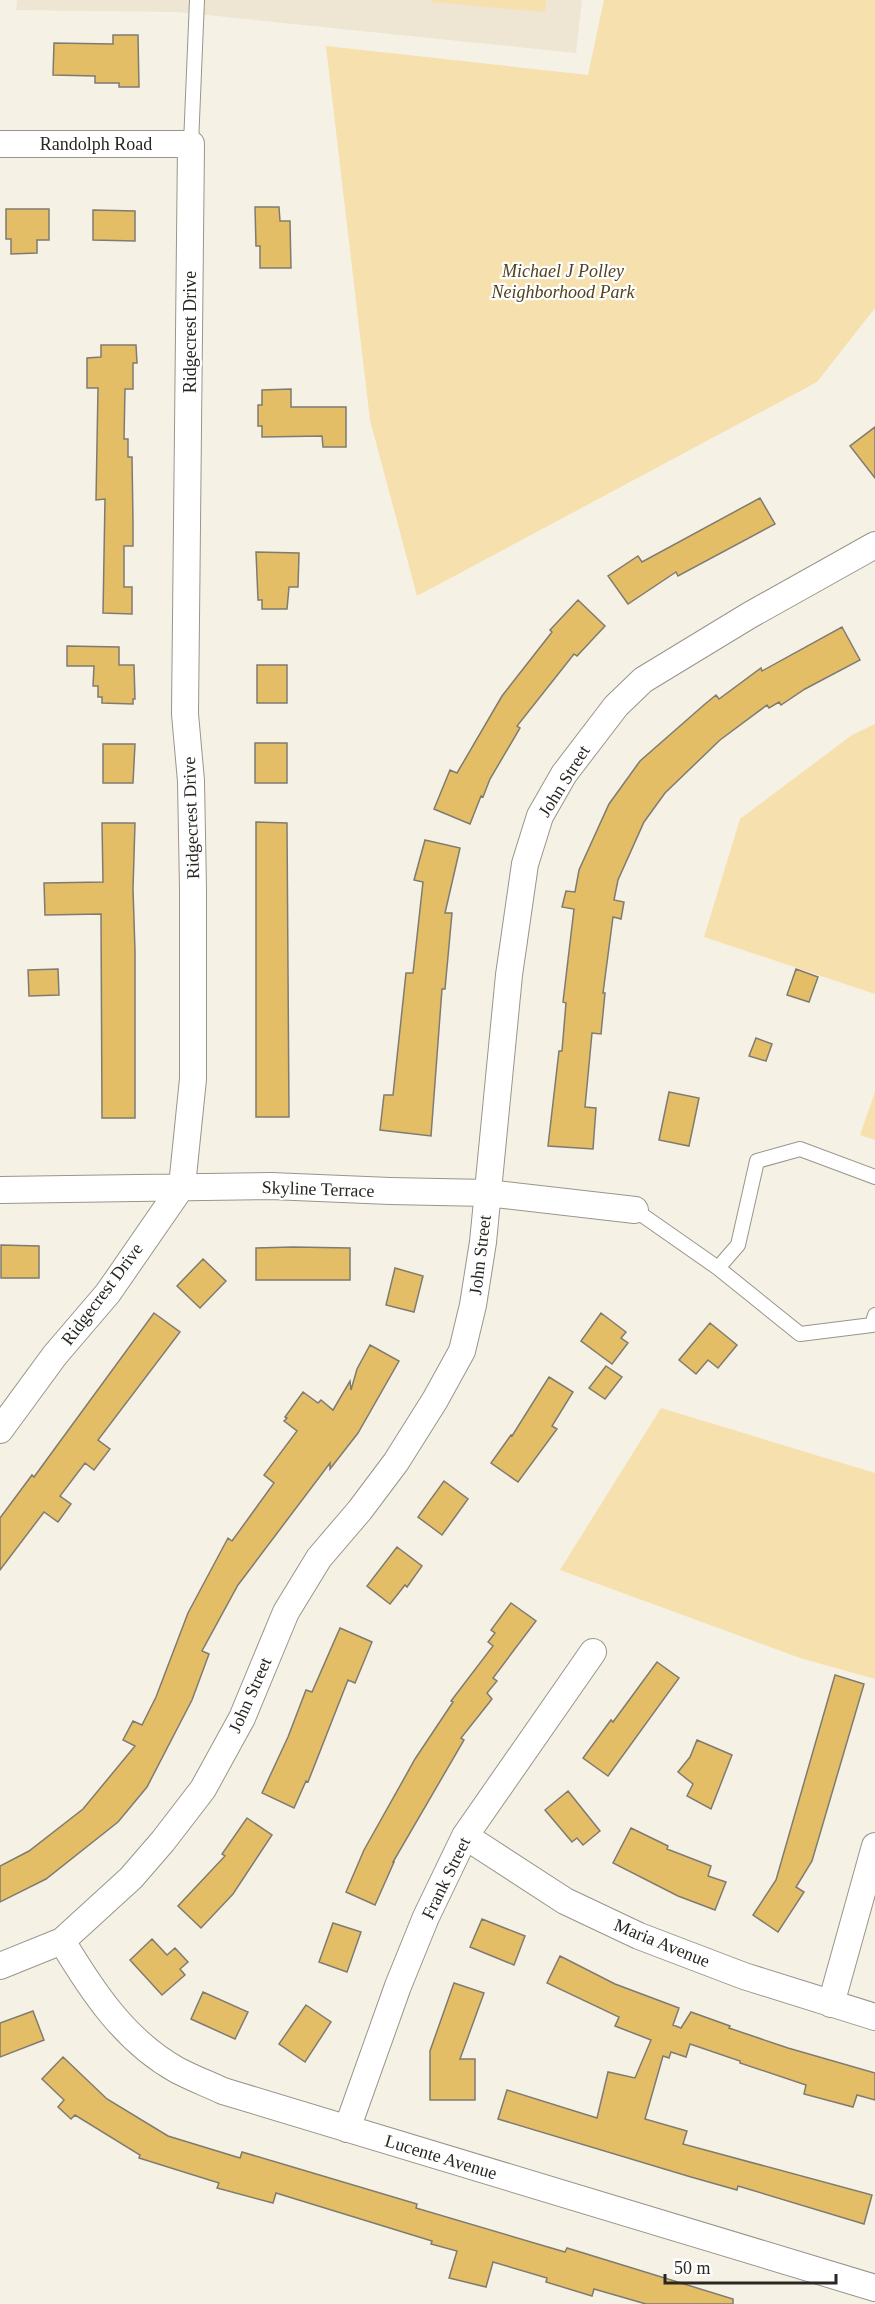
<svg xmlns="http://www.w3.org/2000/svg" width="875" height="2304" font-family="Georgia,serif">
  <style>
    .built { fill: #eee6d3 }
    .green { fill: #f6e0ad }
    .building { fill: #e3be66; stroke: #807b71; stroke-width: 1.5 }
    .lines { fill: none; stroke-linecap: round; stroke-linejoin: round }
    .lane-casing { stroke: #9a958a; stroke-width: 16 }
    .street-casing { stroke: #9a958a; stroke-width: 28 }
    .lane { stroke: #fff; stroke-width: 14 }
    .street { stroke: #fff; stroke-width: 26 }
    .labels { text-anchor: middle; stroke-width: 4.5; stroke-linejoin: round; paint-order: stroke }
    .street-label { font-size: 18px; fill: #292722; stroke: #fff }
    .park-label { font-size: 18px; font-style: italic; fill: #52421d; stroke: #fff }
  </style>
  <rect width="100%" height="100%" fill="#f6f1e5"/>
  <path class="built" d="M 17,0 L 582,0 L 576,53 L 177,12 L 16,10 Z"/>
  <path class="green" d="M 431,0 L 546,0 L 545,12 L 431,2 Z
    M 604,0 L 875,0 L 875,308 L 817,382 L 417,596 L 370,420 L 326,46 L 588,75 Z
    M 875,724 L 875,994 L 704,937 L 740,819 L 852,735 Z
    M 875,1092 L 875,1140 L 860,1135 Z
    M 661,1408 L 875,1473 L 875,1679 L 800,1658 L 560,1570 Z"/>
  <path class="building" d="M 113,35 L 138,35 L 139,87 L 119,87 L 119,83 L 95,83 L 95,76 L 53,75 L 54,43 L 113,44 Z
    M 255,207 L 279,207 L 280,221 L 290,221 L 291,268 L 260,268 L 260,246 L 256,246 Z
    M 6,209 L 49,209 L 49,240 L 37,240 L 37,253 L 11,254 L 11,239 L 6,239 Z
    M 93,210 L 135,211 L 135,241 L 93,240 Z
    M 101,345 L 136,345 L 137,363 L 133,363 L 133,389 L 125,389 L 124,439 L 128,439 L 128,457 L 132,457 L 133,522 L 133,546 L 124,546 L 124,587 L 132,587 L 132,614 L 103,613 L 105,499 L 96,500 L 98,388 L 87,388 L 87,358 L 101,357 Z
    M 291,389 L 291,407 L 346,407 L 346,447 L 323,447 L 322,436 L 262,437 L 262,426 L 258,426 L 258,405 L 262,405 L 262,390 Z
    M 875,427 L 875,478 L 850,446 Z
    M 760,498 L 775,524 L 678,576 L 676,572 L 628,604 L 608,576 L 638,556 L 642,562 Z
    M 256,552 L 299,553 L 298,587 L 289,587 L 287,609 L 262,609 L 262,600 L 258,600 Z
    M 578,600 L 605,626 L 577,656 L 574,654 L 517,726 L 520,728 L 490,779 L 483,797 L 481,796 L 470,824 L 434,809 L 450,770 L 457,773 L 502,696 L 552,632 L 550,630 Z
    M 842,627 L 860,660 L 805,689 L 781,705 L 779,702 L 769,708 L 767,705 L 720,740 L 665,793 L 644,822 L 618,880 L 614,900 L 624,902 L 621,919 L 613,917 L 603,993 L 605,993 L 601,1034 L 592,1033 L 585,1107 L 596,1108 L 593,1149 L 548,1146 L 559,1051 L 562,1051 L 566,1003 L 563,1002 L 574,909 L 562,907 L 566,891 L 575,892 L 579,870 L 609,804 L 640,761 L 705,704 L 716,695 L 719,699 L 761,668 L 762,671 Z
    M 67,646 L 119,647 L 119,665 L 134,665 L 135,699 L 133,699 L 133,704 L 102,703 L 102,697 L 98,697 L 98,686 L 93,686 L 94,666 L 67,666 Z
    M 257,665 L 287,665 L 287,703 L 257,703 Z
    M 255,743 L 287,743 L 287,783 L 255,783 Z
    M 103,744 L 135,744 L 133,783 L 103,783 Z
    M 256,822 L 287,823 L 289,1117 L 256,1117 Z
    M 102,823 L 135,823 L 133,889 L 135,951 L 135,1118 L 102,1118 L 101,914 L 45,915 L 44,883 L 103,882 Z
    M 425,840 L 460,848 L 445,913 L 452,913 L 445,989 L 442,989 L 431,1136 L 380,1130 L 384,1095 L 393,1095 L 406,973 L 413,973 L 423,882 L 414,880 Z
    M 58,969 L 59,995 L 29,996 L 28,970 Z
    M 796,969 L 818,977 L 809,1002 L 787,995 Z
    M 756,1038 L 772,1044 L 766,1061 L 749,1056 Z
    M 669,1092 L 699,1098 L 689,1146 L 659,1140 Z
    M 1,1245 L 39,1246 L 39,1278 L 1,1278 Z
    M 293,1247 L 350,1248 L 350,1280 L 256,1280 L 256,1248 Z
    M 203,1259 L 226,1281 L 200,1308 L 177,1286 Z
    M 395,1268 L 423,1276 L 414,1312 L 386,1305 Z
    M 154,1313 L 180,1332 L 98,1440 L 110,1449 L 94,1470 L 85,1463 L 60,1496 L 71,1504 L 58,1522 L 44,1512 L 0,1570 L 0,1518 L 32,1475 L 34,1477 Z
    M 601,1313 L 626,1332 L 621,1338 L 628,1343 L 612,1364 L 581,1341 Z
    M 710,1323 L 737,1345 L 718,1368 L 708,1360 L 696,1374 L 679,1360 Z
    M 370,1345 L 399,1361 L 358,1433 L 330,1469 L 330,1463 L 238,1585 L 202,1651 L 209,1654 L 192,1700 L 147,1787 L 118,1822 L 46,1879 L 0,1902 L 0,1866 L 29,1851 L 83,1809 L 135,1746 L 123,1740 L 133,1721 L 142,1725 L 156,1697 L 188,1613 L 228,1538 L 232,1541 L 274,1483 L 264,1475 L 297,1431 L 284,1421 L 287,1418 L 285,1417 L 303,1392 L 318,1403 L 321,1400 L 333,1410 L 350,1381 L 351,1390 L 357,1369 Z
    M 606,1366 L 622,1377 L 605,1399 L 589,1388 Z
    M 549,1377 L 573,1392 L 552,1426 L 557,1429 L 518,1482 L 491,1463 L 511,1435 L 512,1436 Z
    M 444,1481 L 468,1499 L 442,1535 L 418,1517 Z
    M 397,1547 L 422,1566 L 407,1587 L 405,1585 L 390,1604 L 367,1586 Z
    M 511,1603 L 536,1621 L 493,1678 L 497,1681 L 487,1693 L 492,1699 L 461,1738 L 464,1740 L 393,1862 L 394,1862 L 375,1905 L 346,1892 L 364,1850 L 415,1759 L 453,1702 L 451,1701 L 493,1646 L 488,1642 L 495,1633 L 491,1630 Z
    M 340,1628 L 372,1642 L 355,1683 L 348,1680 L 308,1782 L 306,1781 L 294,1808 L 262,1793 L 288,1737 L 306,1690 L 312,1692 Z
    M 657,1662 L 679,1678 L 608,1776 L 583,1758 L 611,1720 L 613,1722 Z
    M 835,1675 L 864,1684 L 812,1861 L 796,1887 L 804,1892 L 778,1932 L 753,1915 L 776,1880 Z
    M 697,1740 L 732,1755 L 711,1809 L 687,1796 L 693,1784 L 678,1772 L 690,1757 Z
    M 568,1791 L 600,1831 L 583,1845 L 577,1838 L 572,1842 L 545,1810 Z
    M 247,1818 L 272,1835 L 233,1894 L 201,1928 L 178,1906 L 225,1856 L 222,1854 Z
    M 631,1828 L 668,1846 L 667,1849 L 711,1866 L 708,1876 L 726,1882 L 715,1910 L 678,1896 L 613,1863 Z
    M 482,1919 L 525,1936 L 514,1965 L 470,1947 Z
    M 333,1923 L 361,1932 L 347,1972 L 319,1962 Z
    M 152,1939 L 167,1955 L 175,1948 L 188,1962 L 180,1969 L 185,1975 L 162,1995 L 130,1960 Z
    M 560,1956 L 615,1984 L 679,2008 L 673,2025 L 681,2028 L 691,2012 L 730,2026 L 729,2028 L 788,2048 L 875,2073 L 875,2100 L 857,2095 L 853,2107 L 804,2094 L 806,2085 L 740,2063 L 740,2061 L 690,2044 L 686,2057 L 671,2052 L 669,2058 L 663,2056 L 645,2119 L 687,2131 L 683,2144 L 872,2195 L 864,2224 L 738,2186 L 737,2190 L 691,2177 L 498,2119 L 507,2090 L 597,2118 L 608,2072 L 635,2078 L 651,2040 L 615,2026 L 619,2017 L 547,1983 Z
    M 454,1983 L 484,1993 L 460,2059 L 475,2059 L 475,2100 L 430,2100 L 430,2051 Z
    M 203,1992 L 248,2012 L 235,2039 L 191,2019 Z
    M 306,2005 L 331,2022 L 305,2062 L 279,2044 Z
    M 33,2011 L 44,2040 L 0,2057 L 0,2023 Z
    M 63,2057 L 107,2099 L 168,2136 L 240,2158 L 242,2152 L 286,2165 L 417,2204 L 416,2208 L 565,2252 L 567,2248 L 733,2299 L 733,2304 L 646,2304 L 594,2289 L 592,2296 L 546,2282 L 547,2278 L 493,2262 L 486,2287 L 449,2278 L 457,2251 L 431,2244 L 432,2241 L 276,2193 L 273,2203 L 217,2188 L 219,2183 L 139,2158 L 140,2155 L 75,2115 L 71,2119 L 58,2107 L 64,2100 L 42,2079 Z"/>
  <g class="lines">
    <defs>
      <path id="lane" d="M 191,144 L 197,0
        M 635,1210 L 718,1268 L 800,1334 L 872,1325 L 875,1315
        M 718,1268 L 738,1245 L 757,1161 L 800,1149 L 875,1177"/>
      <path id="street" d="M 0,144 L 191,144 L 185,714 L 191,781 L 193,889 L 193,1079 L 182,1186 L 108,1293 L 55,1355 L 0,1430
        M 0,1190 L 271,1186 L 390,1191 L 487,1193 L 635,1210
        M 465,1836 L 565,1901 L 639,1936 L 744,1976 L 875,2017
        M 62,1941 C 92,1991 125,2041 177,2070 C 192,2078 208,2084 223,2091 L 875,2288
        M 0,1966 L 62,1941 L 131,1878 L 163,1841 L 203,1789 L 242,1718 L 286,1612 L 319,1558 L 360,1510 L 396,1462 L 435,1400 L 462,1351 L 473,1305 L 483,1242 L 509,975 L 525,864 L 540,816 L 564,774 L 616,706 L 643,680 L 750,615 L 875,545
        M 831,2004 L 875,1846
        M 347,2129 L 398,1986 L 426,1917 L 465,1836 L 593,1652"/>
    </defs>
    <use href="#lane" class="lane-casing"/>
    <use href="#street" class="street-casing"/>
    <use href="#lane" class="lane"/>
    <use href="#street" class="street"/>
  </g>
  <g class="labels">
    <g class="street-label">
      <text x="96" y="150">Randolph Road</text>
      <text transform="translate(190 332) rotate(-90)" y="6">Ridgecrest Drive</text>
      <text transform="translate(564 781) rotate(-58)" y="6">John Street</text>
      <text transform="translate(191 818) rotate(-92)" y="6">Ridgecrest Drive</text>
      <text transform="translate(318 1189) rotate(2)" y="6">Skyline Terrace</text>
      <text transform="translate(480 1255) rotate(-83)" y="6">John Street</text>
      <text transform="translate(102 1294) rotate(-53)" y="6">Ridgecrest Drive</text>
      <text transform="translate(250 1695) rotate(-66)" y="6">John Street</text>
      <text transform="translate(446 1878) rotate(-64)" y="6">Frank Street</text>
      <text transform="translate(662 1943) rotate(22)" y="6">Maria Avenue</text>
      <text transform="translate(441 2157) rotate(17)" y="6">Lucente Avenue</text>
    </g>
    <g class="park-label">
      <text x="563" y="277">Michael J Polley<tspan x="563" dy="21">Neighborhood Park</tspan></text>
    </g>
  </g>
  <path d="M665 2274v9h171v-9" fill="none" stroke="#292722" stroke-width="3"/>
  <text x="674" y="2274" font-size="18" fill="#292722" stroke="#ffffff" stroke-width="4.5" paint-order="stroke">50 m</text>
</svg>
